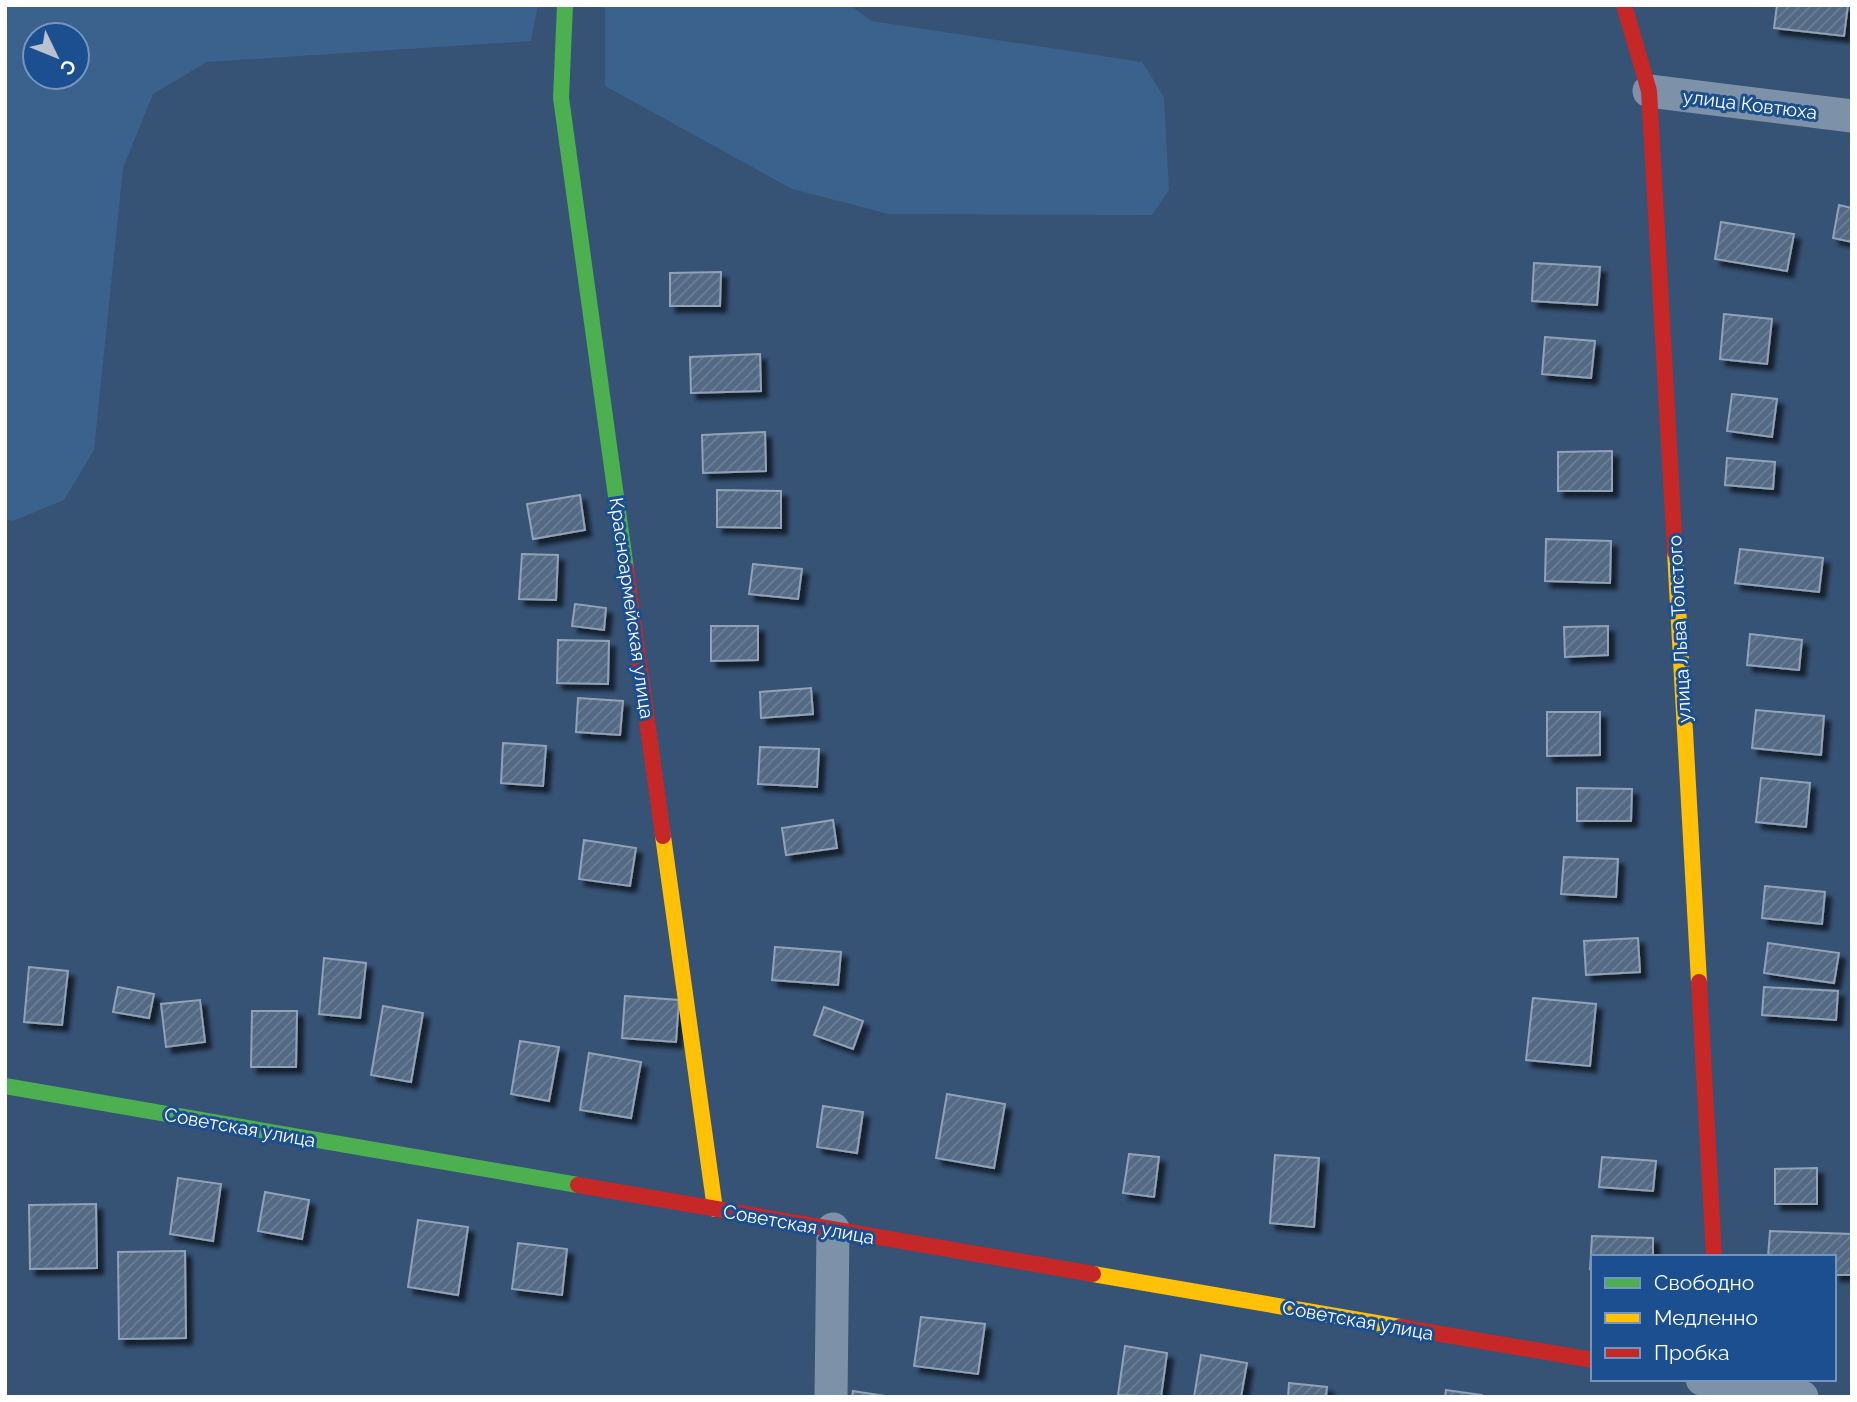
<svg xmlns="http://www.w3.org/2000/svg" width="1857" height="1402" font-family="Raleway,sans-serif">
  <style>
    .water { fill: #3b618d; fill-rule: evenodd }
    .building { fill: url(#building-hatch); stroke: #92a2b6; stroke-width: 2; filter: url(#shadow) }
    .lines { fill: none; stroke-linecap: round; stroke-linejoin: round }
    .street { stroke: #7d92a8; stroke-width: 33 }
    .fast { stroke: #4caf50; stroke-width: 16 }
    .slow { stroke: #ffc107; stroke-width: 16 }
    .jam { stroke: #c62828; stroke-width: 16 }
    .labels { text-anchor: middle; stroke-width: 6; stroke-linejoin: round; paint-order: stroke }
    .street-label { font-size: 19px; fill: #fff; stroke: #1b4f8f }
  </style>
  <defs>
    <pattern id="building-hatch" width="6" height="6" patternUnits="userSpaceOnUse" patternTransform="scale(1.75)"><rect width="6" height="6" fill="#526984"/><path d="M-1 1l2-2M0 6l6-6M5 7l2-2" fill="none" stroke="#6c8096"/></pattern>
    <filter id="shadow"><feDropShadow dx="6" dy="6" stdDeviation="2" flood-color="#0009"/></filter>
  </defs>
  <rect width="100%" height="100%" fill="#365274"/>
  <path class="water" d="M 5,5 L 538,5 L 531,41 L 207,62 L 153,94 L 123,168 L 94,450 L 64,500 L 13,521 L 5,519 ZM 35,35 L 77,35 L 77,77 L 35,77 Z
    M 605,5 L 850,5 L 872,21 L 1142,62 L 1164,97 L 1169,190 L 1152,215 L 889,214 L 792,189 L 605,86 Z"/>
  <path class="building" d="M 1777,5 L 1848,5 L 1844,36 L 1774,28 Z
    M 1839,205 L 1852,208 L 1852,242 L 1833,238 Z
    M 1721,222 L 1794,234 L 1787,271 L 1715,259 Z
    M 1534,263 L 1600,267 L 1597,305 L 1532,301 Z
    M 721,272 L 720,306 L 670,306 L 670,273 Z
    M 1724,314 L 1772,319 L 1767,364 L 1720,359 Z
    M 1545,337 L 1595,341 L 1591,378 L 1542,374 Z
    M 760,354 L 761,391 L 691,393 L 690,357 Z
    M 1732,394 L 1777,399 L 1772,437 L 1727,431 Z
    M 765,432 L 766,471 L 703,473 L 702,435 Z
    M 1612,451 L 1612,491 L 1558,491 L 1558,452 Z
    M 1727,458 L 1775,462 L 1773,489 L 1725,485 Z
    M 717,490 L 781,491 L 781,528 L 717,527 Z
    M 580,495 L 585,530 L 533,539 L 527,504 Z
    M 1546,539 L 1611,541 L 1610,583 L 1545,581 Z
    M 1740,549 L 1823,558 L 1819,592 L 1735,583 Z
    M 522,554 L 558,555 L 556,600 L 519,599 Z
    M 753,564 L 802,569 L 798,599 L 749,594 Z
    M 575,604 L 606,608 L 604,630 L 572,626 Z
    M 711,626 L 758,626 L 758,660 L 711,661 Z
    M 1608,626 L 1608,655 L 1565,657 L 1564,627 Z
    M 1750,634 L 1802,640 L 1799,670 L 1747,665 Z
    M 558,640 L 609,641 L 608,684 L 557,683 Z
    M 811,688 L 813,714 L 761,718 L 760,692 Z
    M 578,698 L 623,701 L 620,735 L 576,732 Z
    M 1756,710 L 1824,716 L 1821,755 L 1752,748 Z
    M 1547,712 L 1600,712 L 1600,755 L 1547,756 Z
    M 503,743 L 546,746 L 543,786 L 501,783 Z
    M 760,747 L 819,749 L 817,787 L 758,784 Z
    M 1761,778 L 1810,783 L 1806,827 L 1756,822 Z
    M 1577,788 L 1632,789 L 1631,821 L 1577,821 Z
    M 833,820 L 837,848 L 786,855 L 782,828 Z
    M 584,840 L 636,848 L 630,886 L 579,879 Z
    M 1564,857 L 1618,859 L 1616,897 L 1561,894 Z
    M 1765,886 L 1825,892 L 1822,924 L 1762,918 Z
    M 1638,938 L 1640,972 L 1586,975 L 1584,941 Z
    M 1768,943 L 1839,953 L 1834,983 L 1764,973 Z
    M 775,947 L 841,952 L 838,985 L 772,980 Z
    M 324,958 L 366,963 L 360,1018 L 319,1014 Z
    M 29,967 L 68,971 L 62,1025 L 24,1022 Z
    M 118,987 L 154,994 L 149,1018 L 113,1012 Z
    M 1764,987 L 1838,991 L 1836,1020 L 1762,1015 Z
    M 625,996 L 679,1000 L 676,1042 L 622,1038 Z
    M 1533,998 L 1596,1004 L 1590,1066 L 1526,1060 Z
    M 200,1000 L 205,1042 L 166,1047 L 161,1004 Z
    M 383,1006 L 423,1013 L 411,1082 L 371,1075 Z
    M 824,1007 L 863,1021 L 853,1049 L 814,1035 Z
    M 252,1011 L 297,1011 L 296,1067 L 251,1067 Z
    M 520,1041 L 559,1047 L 549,1101 L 511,1094 Z
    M 589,1053 L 641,1062 L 631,1118 L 580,1110 Z
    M 947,1094 L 1005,1104 L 994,1168 L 936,1158 Z
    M 823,1106 L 863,1112 L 857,1153 L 817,1147 Z
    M 1129,1154 L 1159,1157 L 1154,1197 L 1123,1193 Z
    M 1275,1155 L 1319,1158 L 1314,1227 L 1270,1223 Z
    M 1602,1157 L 1656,1161 L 1653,1191 L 1599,1187 Z
    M 1817,1168 L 1817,1204 L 1775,1204 L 1775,1169 Z
    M 178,1178 L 221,1184 L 213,1241 L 170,1234 Z
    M 265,1192 L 309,1200 L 302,1239 L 258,1231 Z
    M 96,1204 L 97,1268 L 30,1269 L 29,1205 Z
    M 418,1220 L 468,1227 L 458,1295 L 408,1287 Z
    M 1770,1231 L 1852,1234 L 1852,1275 L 1834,1275 L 1834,1257 L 1768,1257 Z
    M 1592,1236 L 1653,1238 L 1653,1257 L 1593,1257 L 1590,1270 Z
    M 518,1243 L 567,1249 L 562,1295 L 512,1289 Z
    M 185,1251 L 186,1338 L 119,1339 L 118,1252 Z
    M 921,1317 L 985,1324 L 978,1374 L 914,1366 Z
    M 1125,1346 L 1167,1353 L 1161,1397 L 1118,1395 Z
    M 1201,1355 L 1247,1363 L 1241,1397 L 1194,1397 Z
    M 1289,1383 L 1327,1387 L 1326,1397 L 1288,1397 Z
    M 1446,1390 L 1482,1395 L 1482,1397 L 1445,1397 Z
    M 853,1391 L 891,1397 L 852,1397 Z"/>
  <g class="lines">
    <path class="street" d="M 1649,91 L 1852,116
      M 1702,1379 L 1802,1397
      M 831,1397 L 833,1229"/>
    <path class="fast" d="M 565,5 L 561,98 L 626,569
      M 5,1086 L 578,1185"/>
    <path class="slow" d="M 1675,552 L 1699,982
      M 663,836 L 715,1209
      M 1093,1274 L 1400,1327"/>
    <path class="jam" d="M 1624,5 L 1649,91 L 1675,552
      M 626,569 L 663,836
      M 1699,982 L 1714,1257
      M 578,1185 L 1093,1274
      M 1400,1327 L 1593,1360"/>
  </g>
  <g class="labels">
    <g class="street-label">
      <text transform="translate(1750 104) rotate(7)" y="7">улица Ковтюха</text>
      <text transform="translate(632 608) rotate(82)" y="7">Красноармейская улица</text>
      <text transform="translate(1679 629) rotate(-93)" y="7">улица Льва Толстого</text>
      <text transform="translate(240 1127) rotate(10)" y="7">Советская улица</text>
      <text transform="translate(799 1224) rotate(10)" y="7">Советская улица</text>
      <text transform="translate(1358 1320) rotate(10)" y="7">Советская улица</text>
    </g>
  </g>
  <rect width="1857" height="1402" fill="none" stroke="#ffffff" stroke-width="14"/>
  <rect x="1591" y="1255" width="245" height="126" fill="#1b4f8f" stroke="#7695bc" stroke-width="2"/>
  <rect x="1605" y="1278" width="35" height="10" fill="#4caf50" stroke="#7695bc" stroke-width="2"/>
  <text x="1654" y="1290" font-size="21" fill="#ffffff">Свободно</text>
  <rect x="1605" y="1313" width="35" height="10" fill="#ffc107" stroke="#7695bc" stroke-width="2"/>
  <text x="1654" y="1325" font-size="21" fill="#ffffff">Медленно</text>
  <rect x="1605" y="1348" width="35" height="10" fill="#c62828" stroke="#7695bc" stroke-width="2"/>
  <text x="1654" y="1360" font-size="21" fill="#ffffff">Пробка</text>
  <g transform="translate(56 56) rotate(133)"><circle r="33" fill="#1b4f8f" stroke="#7695bc" stroke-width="2"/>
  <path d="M0-5L12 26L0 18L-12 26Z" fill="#b9c2ce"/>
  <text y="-10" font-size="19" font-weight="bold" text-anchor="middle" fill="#ffffff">С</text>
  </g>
</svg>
